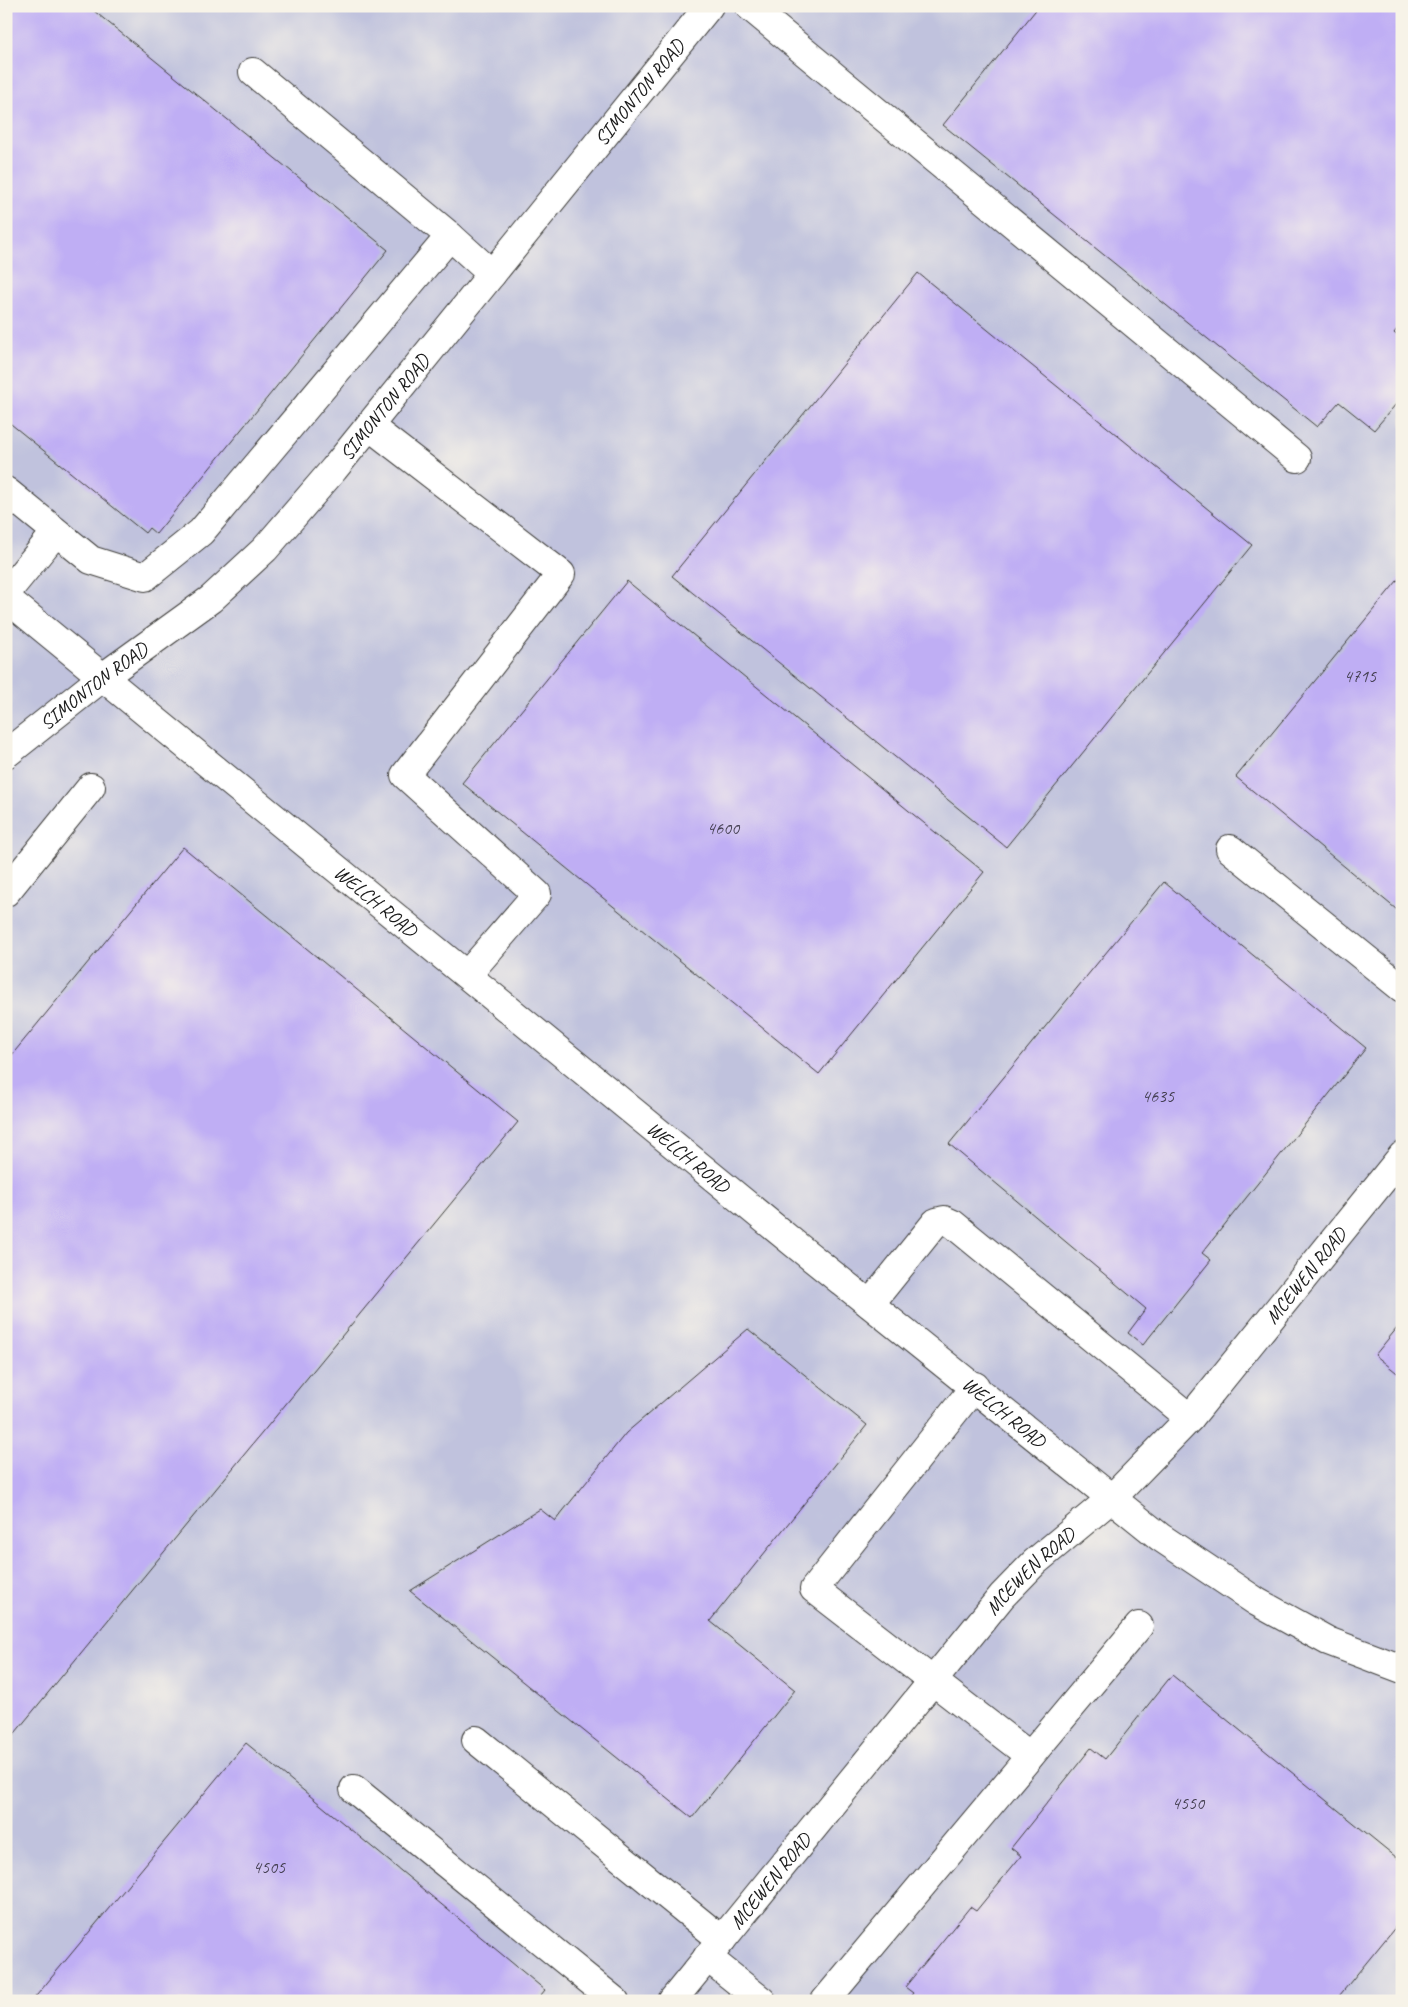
<svg xmlns="http://www.w3.org/2000/svg" width="1408" height="2007" font-family="Caveat,sans-serif">
  <style>
    .industrial { fill: #c0c2dd }
    .building { fill: #bfaef4 }
    .lines { fill: none; stroke-linecap: round; stroke-linejoin: round }
    .minor-casing { stroke: #3c3b38; stroke-width: 30 }
    .minor { stroke: #fff; stroke-width: 28 }
    .labels { text-anchor: middle; stroke-width: 4; stroke-linejoin: round; paint-order: stroke }
    .number-label { font-size: 18px; fill: #454052 }
    .street-label { font-size: 20px; fill: #1c1c1c; stroke: #f7f3e8 }
  </style>
  <rect width="100%" height="100%" fill="#f7f3e8"/>
  <filter id="ink" filterUnits="userSpaceOnUse"><feTurbulence type="fractalNoise" baseFrequency=".02" numOctaves="2"/><feDisplacementMap in="SourceGraphic" scale="10" xChannelSelector="R" yChannelSelector="G"/><feConvolveMatrix kernelMatrix="1 2 1 2 8 2 1 2 1" color-interpolation-filters="sRGB"/></filter>
  <filter id="wash" filterUnits="userSpaceOnUse"><feTurbulence type="fractalNoise" baseFrequency=".0096" numOctaves="4" result="noise"/><feDisplacementMap in="SourceGraphic" scale="20" xChannelSelector="R" yChannelSelector="G"/><feGaussianBlur stdDeviation="1.12" result="paint"/><feColorMatrix in="noise" values="0 0 0 0 0 0 0 0 0 0 0 0 0 0 0 0 0 1.4 0 .05"/><feComposite in="paint" operator="in"/></filter>
  <g filter="url(#wash)">
    <rect width="100%" height="100%" fill="#f4e9d4"/>
    <path class="industrial" d="M 6,6 L 1402,6 L 1402,2001 L 6,2001 Z"/>
    <g id="blocks">
      <path class="building" d="M 6,6 L 88,6 L 388,250 L 156,534 L 149,528 L 145,533 L 6,420 Z
        M 1039,6 L 1402,6 L 1402,323 L 1394,333 L 1402,339 L 1402,397 L 1374,430 L 1339,402 L 1317,427 L 943,125 Z
        M 918,273 L 1252,545 L 1006,847 L 672,576 Z
        M 1402,575 L 1402,914 L 1236,777 Z
        M 627,581 L 984,872 L 819,1074 L 462,783 Z
        M 183,847 L 518,1122 L 6,1744 L 6,1062 Z
        M 1164,882 L 1366,1048 L 1202,1253 L 1211,1260 L 1143,1345 L 1128,1333 L 1146,1309 L 949,1144 Z
        M 1402,1322 L 1402,1377 L 1375,1355 Z
        M 748,1329 L 867,1425 L 710,1621 L 795,1690 L 692,1818 L 410,1591 L 540,1509 L 555,1521 L 626,1433 Z
        M 1172,1675 L 1402,1862 L 1402,1919 L 1335,2001 L 907,2001 L 913,1993 L 905,1987 L 970,1907 L 976,1911 L 1021,1856 L 1011,1848 L 1091,1748 L 1105,1759 Z
        M 246,1743 L 545,1990 L 536,2001 L 32,2001 Z"/>
    </g>
  </g>
  <g filter="url(#ink)">
    <use href="#blocks" fill-opacity="0" stroke="#3c3b38" stroke-width="1"/>
    <g class="lines">
      <defs>
        <g id="minor">
          <path d="M 749,6 L 1297,458"/>
          <path d="M 450,236 L 492,274"/>
          <path d="M 369,426 L 561,574 L 405,775 L 537,894 L 467,975"/>
          <path d="M 6,491 L 91,560 L 145,577 L 201,532 L 450,236 L 253,72"/>
          <path d="M 6,593 L 56,532"/>
          <path id="s1" d="M 6,598 L 796,1245 L 1160,1537 L 1257,1602 L 1328,1641 L 1402,1669"/>
          <path id="s2" d="M 6,754 L 103,677 L 211,599 L 265,549 L 334,469 L 709,6"/>
          <path d="M 1230,849 L 1402,988"/>
          <path d="M 6,892 L 91,787"/>
          <path d="M 870,1304 L 936,1222 L 944,1220 L 953,1224 L 1190,1418"/>
          <path d="M 975,1386 L 814,1589 L 1030,1756"/>
          <path d="M 476,1740 L 722,1940"/>
          <path d="M 354,1789 L 615,2001"/>
          <path d="M 707,1957 L 762,2001"/>
          <path id="s3" d="M 672,2001 L 1002,1596 L 1035,1562 L 1112,1498 L 1190,1418 L 1402,1156"/>
          <path d="M 825,2001 L 1139,1626"/>
        </g>
      </defs>
      <use href="#minor" class="minor-casing"/>
      <use href="#minor" class="minor"/>
    </g>
  </g>
  <g class="labels">
    <g class="number-label">
      <text x="1360" y="682">4715</text>
      <text x="723" y="834">4600</text>
      <text x="1158" y="1102">4635</text>
      <text x="1188" y="1809">4550</text>
      <text x="269" y="1873">4505</text>
    </g>
    <g class="street-label">
      <text dy="7" stroke="none"><textPath href="#s2" startOffset="921">SIMONTON ROAD</textPath></text>
      <text dy="7" stroke="none"><textPath href="#s2" startOffset="516">SIMONTON ROAD</textPath></text>
      <text dy="7" stroke="none"><textPath href="#s2" startOffset="111">SIMONTON ROAD</textPath></text>
      <text dy="7" stroke="none"><textPath href="#s1" startOffset="478">WELCH ROAD</textPath></text>
      <text dy="7" stroke="none"><textPath href="#s1" startOffset="882">WELCH ROAD</textPath></text>
      <text dy="7" stroke="none"><textPath href="#s3" startOffset="965">MCEWEN ROAD</textPath></text>
      <text dy="7" stroke="none"><textPath href="#s1" startOffset="1288">WELCH ROAD</textPath></text>
      <text dy="7" stroke="none"><textPath href="#s3" startOffset="560">MCEWEN ROAD</textPath></text>
      <text dy="7" stroke="none"><textPath href="#s3" startOffset="155">MCEWEN ROAD</textPath></text>
    </g>
  </g>
  <rect width="1408" height="2007" fill="none" stroke="#f7f3e8" stroke-width="25"/>
</svg>
